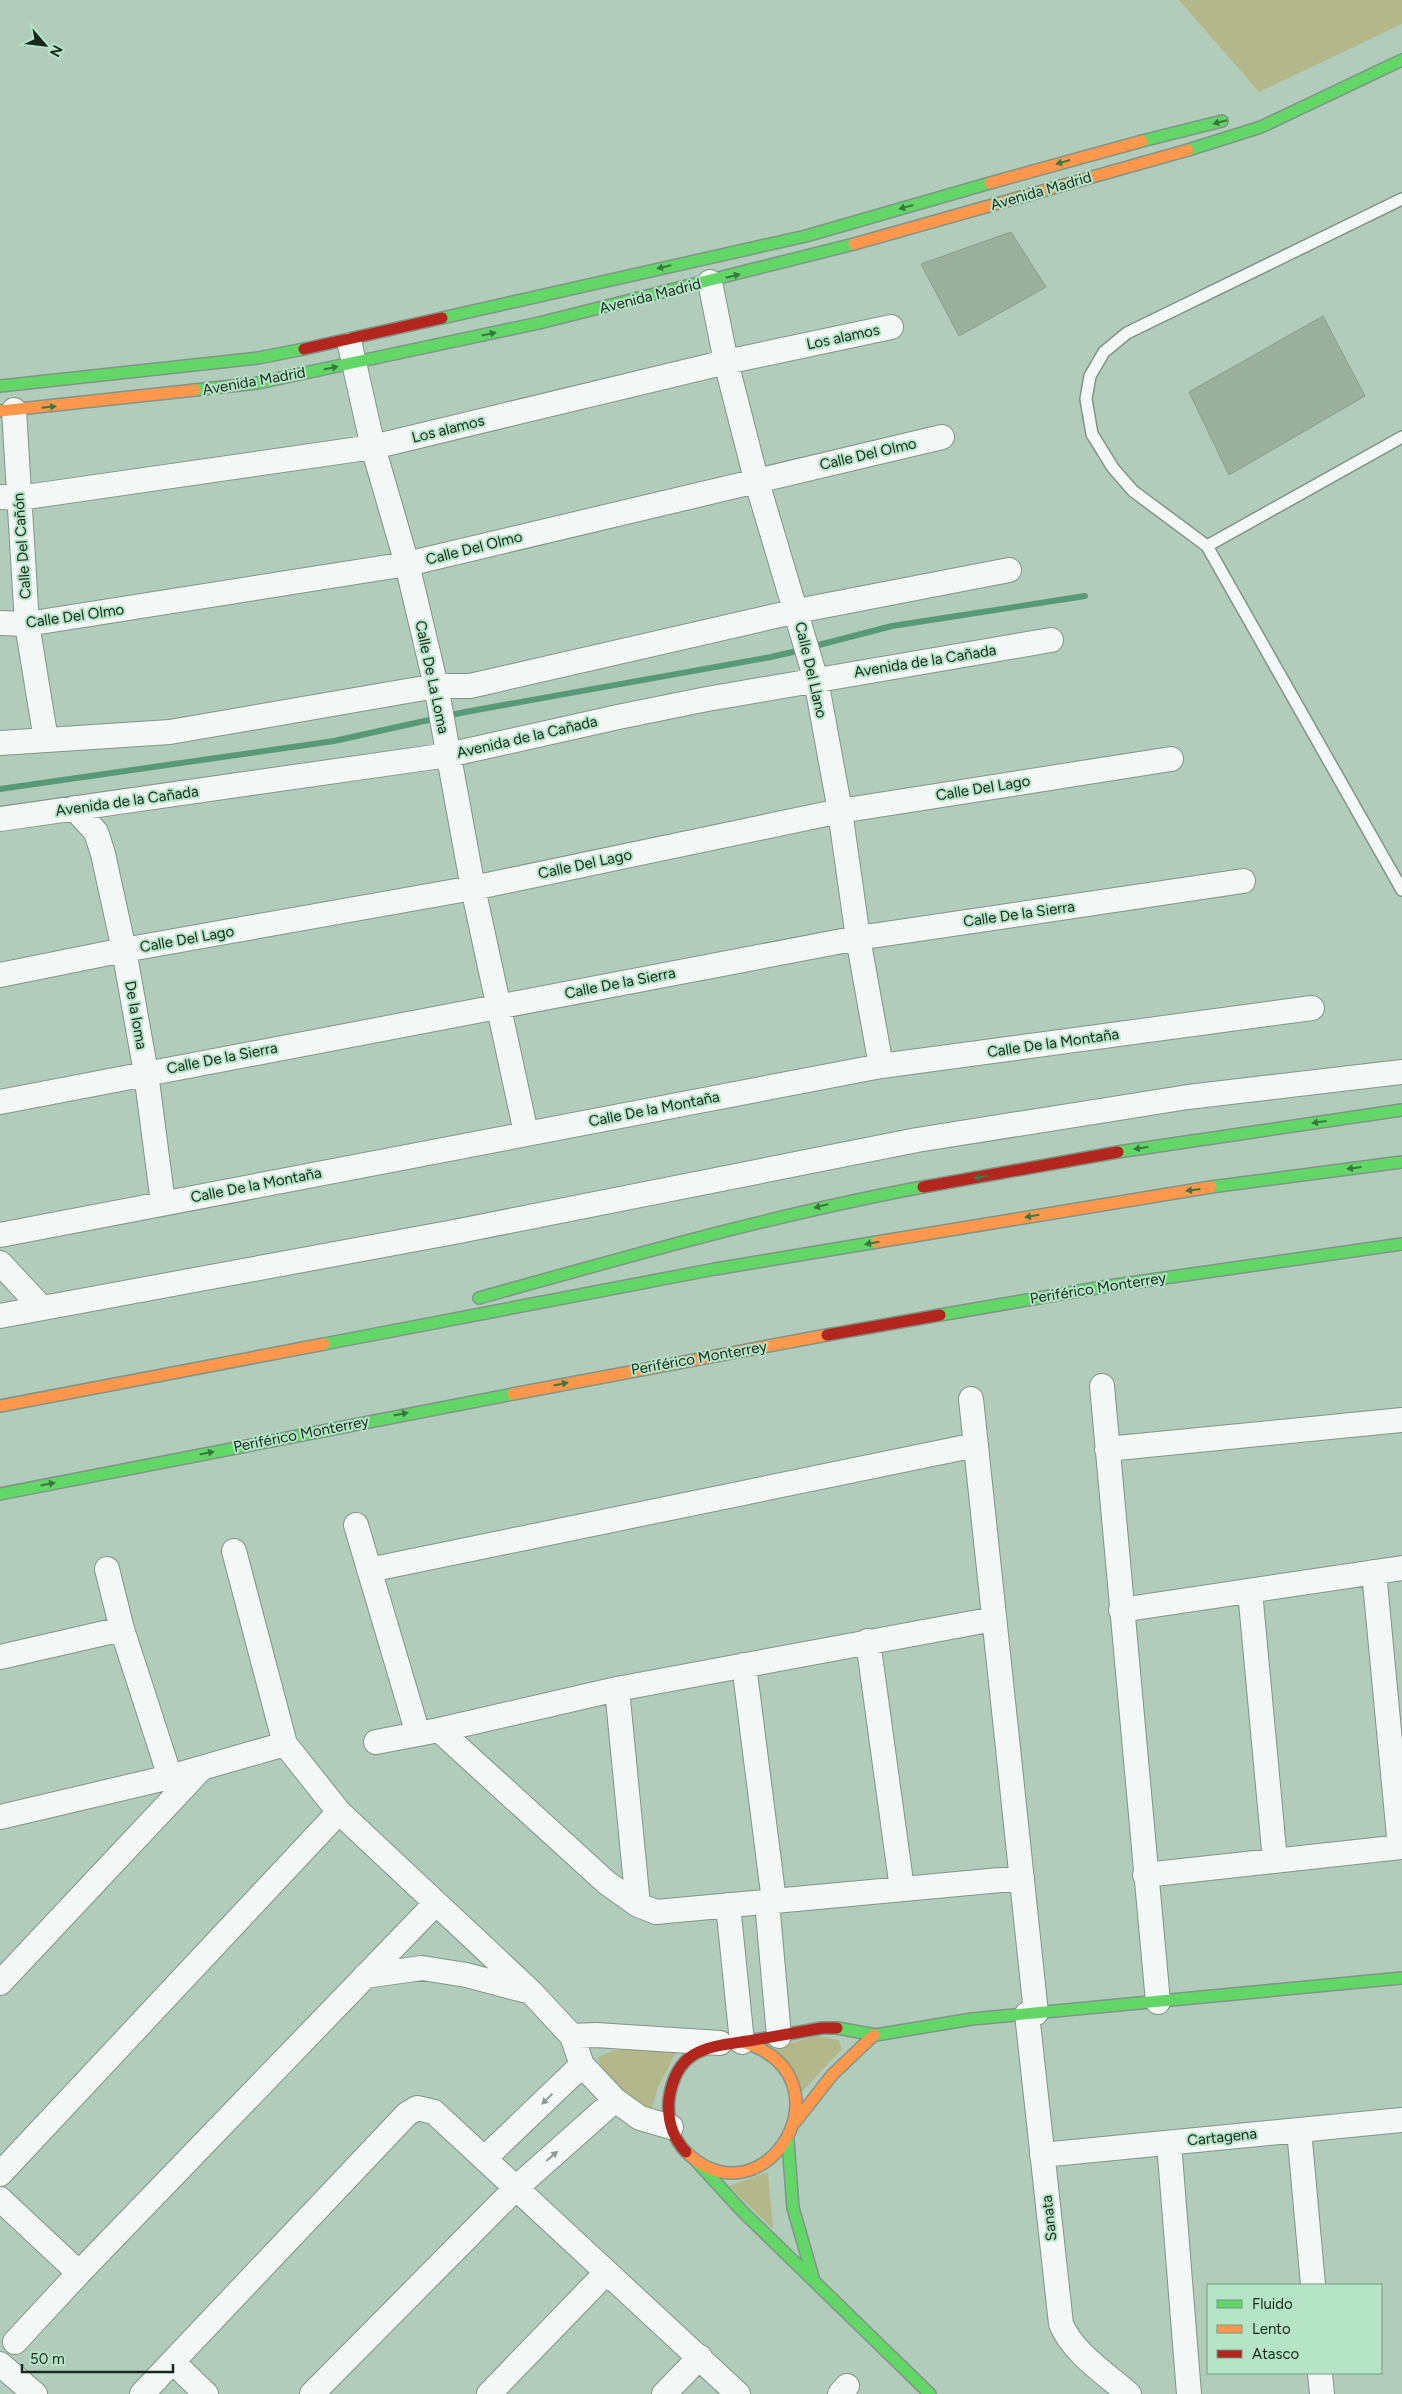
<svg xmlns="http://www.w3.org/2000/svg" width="1402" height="2394" font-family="Figtree,sans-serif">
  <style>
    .green { fill: #b3b78a }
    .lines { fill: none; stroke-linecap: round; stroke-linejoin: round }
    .stream { stroke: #589a77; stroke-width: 6 }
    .building { fill: #9cb19d; stroke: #8b9c8d }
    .lane-casing { stroke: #809488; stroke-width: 14 }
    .street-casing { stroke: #809488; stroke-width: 26 }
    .fast-casing { stroke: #809488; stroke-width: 14 }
    .slow-casing { stroke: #809488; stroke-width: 14 }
    .jam-casing { stroke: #809488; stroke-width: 14 }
    .lane { stroke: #f3f7f5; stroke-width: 11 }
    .street { stroke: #f3f7f5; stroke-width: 24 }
    .fast { stroke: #63d668; stroke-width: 11 }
    .slow { stroke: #ff974d; stroke-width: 11 }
    .jam { stroke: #b3261e; stroke-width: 11 }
    .oneway { fill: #39773f }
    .oneway2 { fill: #909a94 }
    .labels { text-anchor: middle; stroke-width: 4; stroke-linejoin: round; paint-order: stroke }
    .street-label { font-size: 15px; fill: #17291e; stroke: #b5e4c6 }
  </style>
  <rect width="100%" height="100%" fill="#b2ccbc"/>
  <path class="green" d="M 1179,0 L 1402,0 L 1402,24 L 1259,92 Z
    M 816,2036 L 839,2040 L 842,2049 L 801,2093 L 774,2048 Z
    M 634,2049 L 676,2053 L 658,2087 L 650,2115 L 603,2076 L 598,2057 L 614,2050 Z
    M 768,2172 L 773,2229 L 729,2186 Z"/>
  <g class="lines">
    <path class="stream" d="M 811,647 L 892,626 L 1085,596
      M 0,789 L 334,741 L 465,712 L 771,657 L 801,650"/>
  </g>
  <path class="building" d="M 1011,232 L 1046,287 L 959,336 L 921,264 Z
    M 1323,316 L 1365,396 L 1229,475 L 1189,392 Z"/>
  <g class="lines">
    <defs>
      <path id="lane" d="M 1402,199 L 1127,333 L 1104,352 L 1090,376 L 1086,399 L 1092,434 L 1113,468 L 1133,491 L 1207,546 L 1402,890
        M 1207,546 L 1402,437"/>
      <path id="street" d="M 710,282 L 726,362 L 756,479 L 816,680 L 840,811 L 858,938 L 881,1066
        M 350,345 L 373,447 L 407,564 L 436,686 L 473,888 L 526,1133
        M 14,410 L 27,624 L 46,740
        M 0,497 L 19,498 L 373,447 L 726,362 L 891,327
        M 0,623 L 27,624 L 407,564 L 942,437
        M 0,743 L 170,732 L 436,686 L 470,686 L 797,611 L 1009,570
        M 74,808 L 96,832 L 103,854 L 124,950 L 146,1073 L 163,1203
        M 0,819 L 448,755 L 618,717 L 707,699 L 1051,640
        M 0,975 L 124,950 L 473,888 L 840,811 L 1171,759
        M 0,1102 L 858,938 L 1243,881
        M 0,1235 L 881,1066 L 1312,1008
        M 0,1263 L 41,1307
        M 0,1316 L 454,1232 L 917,1140 L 1188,1097 L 1402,1072
        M 1102,1386 L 1158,2002
        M 971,1399 L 1036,2013
        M 1107,1449 L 1402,1420
        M 356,1525 L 418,1734
        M 234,1551 L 285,1744
        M 107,1569 L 122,1629
        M 369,1570 L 976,1445
        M 1374,1572 L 1400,1847
        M 1250,1591 L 1275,1861
        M 1121,1610 L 1402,1568
        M 868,1641 L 902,1889
        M 0,1657 L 122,1629 L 170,1777
        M 744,1665 L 774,1901
        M 617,1689 L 638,1905
        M 439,1730 L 607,1883 L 638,1905 L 656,1912 L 1022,1878
        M 376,1742 L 439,1730 L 617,1689 L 994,1619
        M 0,1817 L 170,1777 L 285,1744 L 339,1812 L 531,1992 L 572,2036
        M 1145,1875 L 1402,1847
        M 767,1902 L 779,2036
        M 728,1905 L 742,2042
        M 365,1976 L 422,1968 L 466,1975 L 527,1991
        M 0,1983 L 201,1769
        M 1027,2014 L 1061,2324 C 1073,2353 1106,2374 1129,2394
        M 671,2127 L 640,2118 L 615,2100 L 582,2065 L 572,2036 L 596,2035 L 720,2043
        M 1299,2130 L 1313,2285
        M 1169,2143 L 1189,2394
        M 1042,2155 L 1402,2120
        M 485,2158 L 582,2065
        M 0,2174 L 339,1812
        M 0,2199 L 79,2273 L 436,1903
        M 15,2342 L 79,2273
        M 173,2362 L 206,2394
        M 0,2364 L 35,2394
        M 1320,2373 L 1322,2394
        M 142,2394 L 407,2114 L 417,2108 L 434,2112 L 738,2394
        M 312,2394 L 516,2188 L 615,2100
        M 489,2394 L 606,2273
        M 664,2394 L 700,2357
        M 840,2394 L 847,2386"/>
      <path id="fast" d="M 1142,141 L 1222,121
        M 1188,150 L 1261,127 L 1402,60
        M 442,318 L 806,236 L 990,183
        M 0,386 L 258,358 L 304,349
        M 195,390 L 258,383 L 539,323 L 854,244
        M 1118,1152 L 1402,1110
        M 1211,1187 L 1402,1162
        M 479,1298 C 626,1257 772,1215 923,1187
        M 940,1315 L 1108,1286 L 1402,1244
        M 324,1344 L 715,1269 L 877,1242
        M 0,1494 L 513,1394
        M 837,2028 L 876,2035 L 972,2019 L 1402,1978
        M 788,2141 L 793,2208 L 813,2277
        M 697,2162 L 742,2211 L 930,2394"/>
      <path id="slow" d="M 990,183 L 1142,141
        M 854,244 L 1188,150
        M 0,411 L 195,390
        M 877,1242 L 1211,1187
        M 513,1394 L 827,1335
        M 0,1406 L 324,1344
        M 796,2121 L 832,2075 L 874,2035
        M 686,2152 C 766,2228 856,2075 742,2042"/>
      <path id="jam" d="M 304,349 L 442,318
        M 923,1187 L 1118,1152
        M 827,1335 L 940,1315
        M 686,2152 C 672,2137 667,2119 669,2099 C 677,2045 712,2047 754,2040 C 777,2036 800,2032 822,2028 L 837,2028"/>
    </defs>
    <use href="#lane" class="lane-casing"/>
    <use href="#street" class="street-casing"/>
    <use href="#fast" class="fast-casing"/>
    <use href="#slow" class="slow-casing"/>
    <use href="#jam" class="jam-casing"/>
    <use href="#lane" class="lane"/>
    <use href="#street" class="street"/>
    <use href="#fast" class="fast"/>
    <use href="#slow" class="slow"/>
    <use href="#jam" class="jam"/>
  </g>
  <defs><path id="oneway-solid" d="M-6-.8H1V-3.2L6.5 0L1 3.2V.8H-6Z" transform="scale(1.25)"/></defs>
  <g class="oneway">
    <use href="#oneway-solid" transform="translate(1220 122) rotate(166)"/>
    <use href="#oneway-solid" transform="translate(1063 162) rotate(164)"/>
    <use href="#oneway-solid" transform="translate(906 207) rotate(164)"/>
    <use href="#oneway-solid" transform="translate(664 267) rotate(167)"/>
    <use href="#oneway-solid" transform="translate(733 276) rotate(-14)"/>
    <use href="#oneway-solid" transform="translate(489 334) rotate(-12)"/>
    <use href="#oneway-solid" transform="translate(331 368) rotate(-12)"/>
    <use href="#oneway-solid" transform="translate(49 407) rotate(-6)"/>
    <use href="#oneway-solid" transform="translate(1319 1122) rotate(172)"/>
    <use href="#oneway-solid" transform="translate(1141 1148) rotate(172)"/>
    <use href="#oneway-solid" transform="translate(1354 1168) rotate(173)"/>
    <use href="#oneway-solid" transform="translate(981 1177) rotate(170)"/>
    <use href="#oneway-solid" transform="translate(1193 1190) rotate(173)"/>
    <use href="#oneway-solid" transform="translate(821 1206) rotate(166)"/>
    <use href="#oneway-solid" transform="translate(1032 1216) rotate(170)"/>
    <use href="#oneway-solid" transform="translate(872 1243) rotate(170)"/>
    <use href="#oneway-solid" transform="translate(561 1384) rotate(-11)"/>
    <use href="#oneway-solid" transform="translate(401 1414) rotate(-11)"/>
    <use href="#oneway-solid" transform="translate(207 1453) rotate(-11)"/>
    <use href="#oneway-solid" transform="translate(48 1484) rotate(-11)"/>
  </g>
  <g class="oneway2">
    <use href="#oneway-solid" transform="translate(547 2099) rotate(136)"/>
    <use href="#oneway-solid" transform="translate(552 2156) rotate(-41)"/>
  </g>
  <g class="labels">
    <g class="street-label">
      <text transform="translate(1041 191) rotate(-16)" y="5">Avenida Madrid</text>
      <text transform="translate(650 296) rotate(-14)" y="5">Avenida Madrid</text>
      <text transform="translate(843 337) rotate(-12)" y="5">Los alamos</text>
      <text transform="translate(254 381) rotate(-10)" y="5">Avenida Madrid</text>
      <text transform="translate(448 429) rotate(-14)" y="5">Los alamos</text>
      <text transform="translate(868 454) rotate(-13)" y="5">Calle Del Olmo</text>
      <text transform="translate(22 546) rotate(-94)" y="5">Calle Del Cañón</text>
      <text transform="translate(474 548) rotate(-14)" y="5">Calle Del Olmo</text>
      <text transform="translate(75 616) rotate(-8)" y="5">Calle Del Olmo</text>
      <text transform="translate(925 661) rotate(-9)" y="5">Avenida de la Cañada</text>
      <text transform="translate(811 670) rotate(77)" y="5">Calle Del Llano</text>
      <text transform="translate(432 677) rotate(78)" y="5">Calle De La Loma</text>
      <text transform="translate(527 737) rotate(-13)" y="5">Avenida de la Cañada</text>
      <text transform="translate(983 788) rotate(-9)" y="5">Calle Del Lago</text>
      <text transform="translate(127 801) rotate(-8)" y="5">Avenida de la Cañada</text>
      <text transform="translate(585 864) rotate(-12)" y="5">Calle Del Lago</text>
      <text transform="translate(1019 914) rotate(-8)" y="5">Calle De la Sierra</text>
      <text transform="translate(187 939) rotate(-10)" y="5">Calle Del Lago</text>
      <text transform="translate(620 983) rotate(-11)" y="5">Calle De la Sierra</text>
      <text transform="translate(136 1015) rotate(80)" y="5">De la loma</text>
      <text transform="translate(1053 1043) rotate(-8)" y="5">Calle De la Montaña</text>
      <text transform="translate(222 1058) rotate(-11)" y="5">Calle De la Sierra</text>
      <text transform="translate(654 1109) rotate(-11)" y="5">Calle De la Montaña</text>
      <text transform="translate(256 1185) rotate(-11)" y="5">Calle De la Montaña</text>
      <text transform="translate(1098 1288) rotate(-9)" y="5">Periférico Monterrey</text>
      <text transform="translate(699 1358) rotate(-10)" y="5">Periférico Monterrey</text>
      <text transform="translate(301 1434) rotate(-11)" y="5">Periférico Monterrey</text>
      <text transform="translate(1222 2137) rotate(-6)" y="5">Cartagena</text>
      <text transform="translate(1049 2218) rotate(-96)" y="5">Sanata</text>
    </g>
  </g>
  <rect x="1207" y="2284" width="175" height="90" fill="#b5e4c6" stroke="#769983"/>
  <rect x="1217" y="2300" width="25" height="8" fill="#63d668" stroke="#769983"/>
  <text x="1252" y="2309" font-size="15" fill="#17291e">Fluido</text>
  <rect x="1217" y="2325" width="25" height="8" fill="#ff974d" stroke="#769983"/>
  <text x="1252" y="2334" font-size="15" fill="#17291e">Lento</text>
  <rect x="1217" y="2350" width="25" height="8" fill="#b3261e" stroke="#769983"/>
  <text x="1252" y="2359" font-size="15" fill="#17291e">Atasco</text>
  <g transform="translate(45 45) rotate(118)" stroke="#b5e4c6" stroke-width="4" paint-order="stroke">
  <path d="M0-4L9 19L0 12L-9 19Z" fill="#17291e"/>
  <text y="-8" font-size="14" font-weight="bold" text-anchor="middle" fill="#17291e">N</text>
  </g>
  <path d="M22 2364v8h151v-8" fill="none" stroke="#17291e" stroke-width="2.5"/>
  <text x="30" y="2364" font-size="15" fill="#17291e" stroke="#b5e4c6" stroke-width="4" paint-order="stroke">50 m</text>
</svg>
